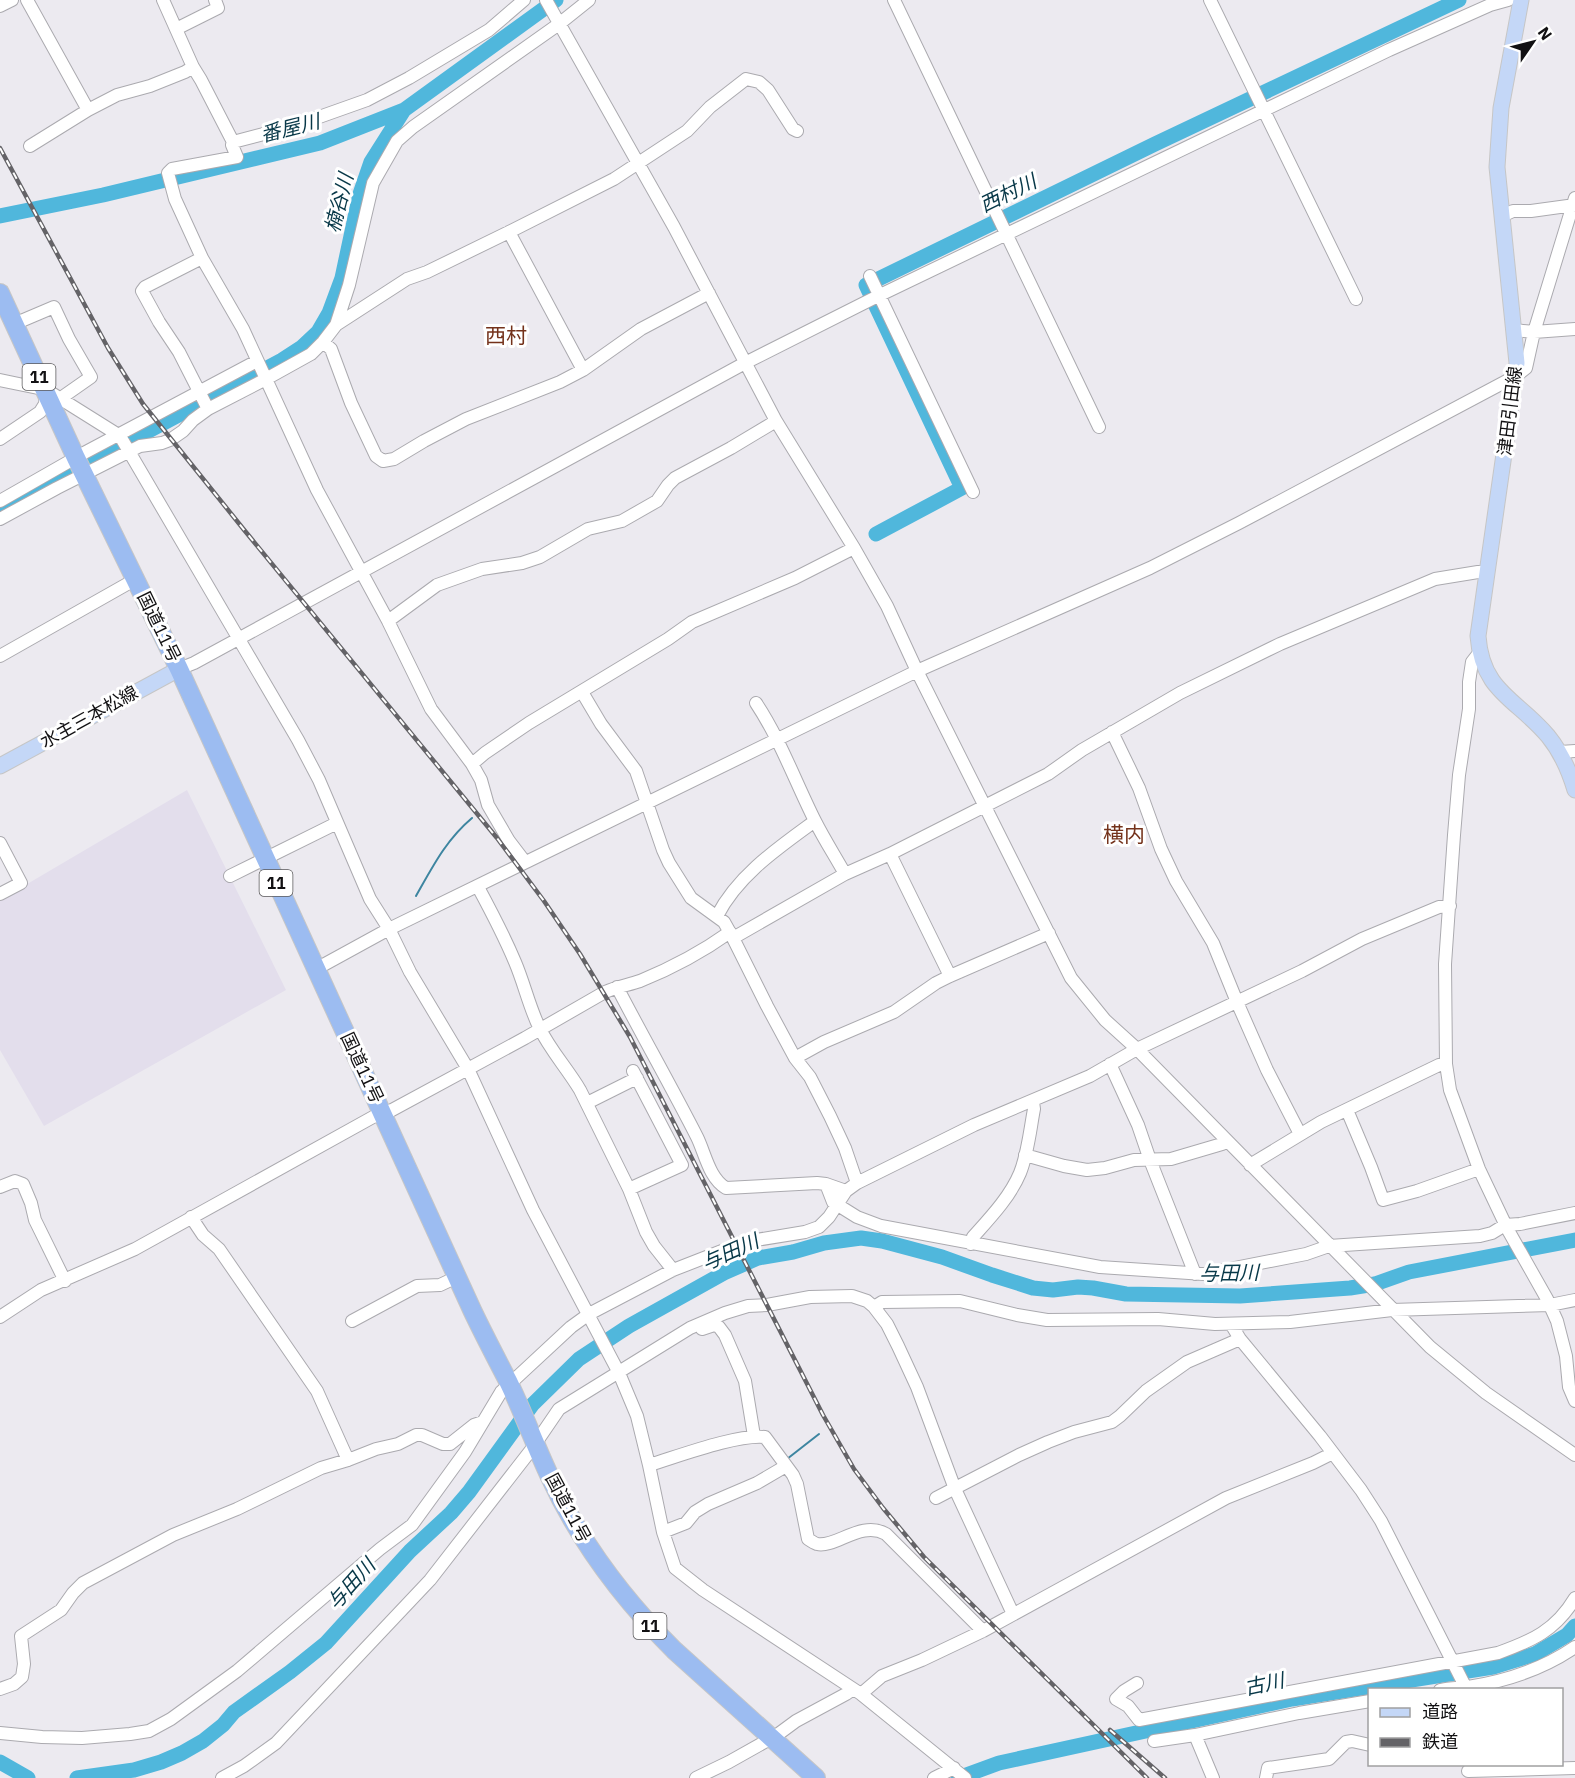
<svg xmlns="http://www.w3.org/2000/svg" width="1575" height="1778" font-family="'IBM Plex Sans','Noto Sans JP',sans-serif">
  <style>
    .built { fill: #e3deec }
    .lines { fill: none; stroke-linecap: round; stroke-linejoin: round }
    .stream { stroke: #3d85a0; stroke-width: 2 }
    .river { stroke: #50b7dc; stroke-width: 15 }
    .minor-casing { stroke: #abaaaf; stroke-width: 14 }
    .major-casing { stroke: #c6c6c6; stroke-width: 17 }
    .highway-casing { stroke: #c6c6c6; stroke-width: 20 }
    .minor { stroke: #fff; stroke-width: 12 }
    .major { stroke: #c4d7f7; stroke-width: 15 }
    .highway { stroke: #9cbcf1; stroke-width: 18 }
    .rail-casing { stroke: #646367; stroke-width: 4.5 }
    .rail { stroke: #fff; stroke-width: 2; stroke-dasharray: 7; stroke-linecap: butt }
    .labels { text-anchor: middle; stroke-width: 6; stroke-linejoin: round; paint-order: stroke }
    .shield { fill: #fff; stroke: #59585a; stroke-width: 1.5 }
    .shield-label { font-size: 16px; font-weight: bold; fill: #121113 }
    .street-label { font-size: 18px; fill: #121113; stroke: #fff }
    .water-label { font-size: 20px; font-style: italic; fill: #083848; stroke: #fff }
    .quarter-label { font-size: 21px; fill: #74321b; stroke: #fff }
  </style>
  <rect width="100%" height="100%" fill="#eceaf0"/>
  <path class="built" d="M 187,790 L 286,990 L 44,1126 L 0,1050 L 0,900 Z"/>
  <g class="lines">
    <path class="stream" d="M 416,896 C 433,866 446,840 472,818
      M 787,1459 L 819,1434"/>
    <path class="river" d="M 0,216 L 103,195 L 320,143 L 404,110 L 556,0
      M 0,510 L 282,360 L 302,347 L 318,332 L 329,313 L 342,278 L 360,194 L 371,162 L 404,110
      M 876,534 L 962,488 L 866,285 L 1155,144 L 1459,0
      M 0,1762 L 28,1778
      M 77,1778 L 134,1770 L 161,1762 L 182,1753 L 203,1741 L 223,1725 L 234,1712 L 290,1672 L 326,1643 L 410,1551 L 451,1513 L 469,1492 L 532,1405 L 579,1359 L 629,1326 L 724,1273 L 758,1258 L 793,1252 L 824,1243 L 861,1238 L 882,1241 L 942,1257 L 992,1275 L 1033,1288 L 1053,1290 L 1078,1287 L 1093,1288 L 1126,1294 L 1240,1296 L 1350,1288 L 1375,1284 L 1409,1272 L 1575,1240
      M 958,1778 L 999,1763 L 1292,1699 L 1493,1667 L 1535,1654 L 1567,1635 L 1575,1626"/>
    <defs>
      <path id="minor" d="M 27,0 L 88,110
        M 163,0 L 193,67 L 201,80 L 233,142 L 291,127 L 367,100 L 409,78 L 489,30 L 524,0
        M 546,0 L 674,227 L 776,421 L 854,548 L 887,606 L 917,671 L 1071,978 L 1105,1020 L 1137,1049 L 1430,1347 L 1486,1393 L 1575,1455
        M 894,0 L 1099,427
        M 1210,0 L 1356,299
        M 0,6 L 12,0
        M 176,29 L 218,8 L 215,0
        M 30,146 L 88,110 L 117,95 L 150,86 L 185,72 L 193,67
        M 1502,216 L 1513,211 L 1531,211 L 1575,205
        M 509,232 L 583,370
        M 202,258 L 175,199 L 168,173 L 172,169 L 237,157 L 232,145 L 233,142
        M 870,276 L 973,492
        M 14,324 L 54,307 L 69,339 L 91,377 L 61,398
        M 336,325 L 349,285 L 373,183 L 397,141 L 413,127 L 559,24 L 589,0
        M 1514,330 L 1534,332 L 1575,329
        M 323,342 L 331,349 L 351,403 L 376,456 L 383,461 L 394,459 L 424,441 L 466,419 L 560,382 L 583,370 L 641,329 L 709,293
        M 0,380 L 38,388 L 53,394 L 120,436 L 298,740 L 319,780 L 370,899 L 389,929 L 410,972 L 468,1069 L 533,1210 L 619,1373 L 637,1416 L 649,1465 L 663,1532 L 675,1568 L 703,1590 L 861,1694 L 965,1778
        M 208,409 L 179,352 L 159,322 L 142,291 L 145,287 L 202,258 L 243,329 L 317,490 L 388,621 L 431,709 L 472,764 L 481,780 L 488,805 L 509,841 L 525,862
        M 0,439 L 40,412 L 45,404 L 46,392
        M 0,501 L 84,453 L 257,361
        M 0,519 L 57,488 L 140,446 L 162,443 L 170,440 L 183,431 L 193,420 L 208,409 L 266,379 L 311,354 L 323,342 L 336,325 L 407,279 L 427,272 L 509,232 L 614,179 L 687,131 L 710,107 L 746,79 L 759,82 L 768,90 L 793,129 L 797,131
        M 388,621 L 437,585 L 482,569 L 522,563 L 540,557 L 588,529 L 622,521 L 657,501 L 668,485 L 675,478 L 731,448 L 776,421
        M 1479,653 L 1472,662 L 1469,682 L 1469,709 L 1459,775 L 1454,835 L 1445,964 L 1446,1064 L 1450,1090 L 1479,1169 L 1508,1230 L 1547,1299 L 1557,1321 L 1566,1356 L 1569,1387 L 1575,1401
        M 0,656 L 136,579
        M 179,669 L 194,663 L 745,363 L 878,296 L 1389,50 L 1490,5 L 1508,0
        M 582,692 L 601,724 L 636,771 L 663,850 L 669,863 L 691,898 L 724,922 L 733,938 L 767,1006 L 795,1058 L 810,1077 L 830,1116 L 845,1148 L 857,1183
        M 756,703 C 780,739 795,781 815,821 C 824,839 835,856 845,874
        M 1112,732 L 1139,788 L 1161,849 L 1176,881 L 1213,943 L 1237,1002 L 1267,1070 L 1300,1134
        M 1560,752 L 1575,751
        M 472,764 L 485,753 L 529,723 L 668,639 L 692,622 L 795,578 L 854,548
        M 0,843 L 21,883 L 0,894
        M 890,854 L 950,976
        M 230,876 L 337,823
        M 478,887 C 491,911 504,936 515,962 C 524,983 529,1006 539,1027 C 550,1050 567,1068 580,1090 L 629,1189 L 646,1232 L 654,1246 L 673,1270
        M 717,916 C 738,875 778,848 815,821
        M 733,938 L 845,874 L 890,854 L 1048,774 L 1082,750 L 1180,693 L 1280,644 L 1435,579 L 1478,572 L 1487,572
        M 316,969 L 389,929 L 917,671 L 1150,568 L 1239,523 L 1516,376 L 1526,368 L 1534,332 L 1575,198
        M 617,987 C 643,1037 671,1086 697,1137 C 705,1153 709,1178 726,1188 L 817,1183 L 826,1184 L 846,1191
        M 795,1058 L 824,1042 L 894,1012 L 936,983 L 950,976 L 1049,933
        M 1110,1064 L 1138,1125 L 1150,1160 L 1195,1274
        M 587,1103 L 637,1078
        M 1347,1110 L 1371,1167 L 1383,1200 L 1417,1191 L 1479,1169
        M 1025,1155 L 1064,1166 L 1087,1170 L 1105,1168 L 1134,1160 L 1171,1159 L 1222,1144 L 1227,1141
        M 1250,1165 L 1321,1122 L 1439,1065 L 1446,1064
        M 826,1184 L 833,1202 L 857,1217 L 881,1226 L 1100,1267 L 1204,1274 L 1306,1254 L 1329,1246 L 1480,1236 L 1492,1233 L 1505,1225 L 1520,1224 L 1575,1213
        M 0,1187 L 15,1181 L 23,1184 L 31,1203 L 35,1220 L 65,1281
        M 629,1189 L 682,1165 L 633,1071
        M 191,1217 L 203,1235 L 219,1249 L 317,1391 L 348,1460
        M 971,1244 L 973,1237 C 990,1218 1010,1197 1020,1173 C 1028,1153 1030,1130 1034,1109 L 1033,1102
        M 874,1307 L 882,1302 L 960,1301 L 1017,1315 L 1047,1320 L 1158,1319 L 1215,1324 L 1290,1322 L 1392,1310 L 1550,1305 L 1575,1300
        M 0,1317 L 41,1290 L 135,1249 L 373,1117 L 392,1110 L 525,1038 L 605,992 C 616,987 628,985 640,981 C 672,968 702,952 730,932
        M 352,1321 L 417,1286 L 440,1285 L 457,1277
        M 1231,1324 L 1240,1339 L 1320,1436 L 1361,1490 L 1381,1521 L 1467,1690
        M 702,1329 L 714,1325 L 719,1327 L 725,1335 L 745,1381 L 754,1436
        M 649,1465 C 679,1456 737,1434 765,1437 L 793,1475 L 797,1484 L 808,1539 C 811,1541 814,1543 817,1544 C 836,1548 861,1520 886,1534 L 983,1631
        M 936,1498 L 1019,1455 L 1048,1442 L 1074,1432 L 1112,1422 L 1120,1416 L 1146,1391 L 1187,1362 L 1240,1339
        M 663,1532 L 686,1523 L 695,1512 L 708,1504 L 757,1483 L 786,1466
        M 1137,1683 L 1124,1691 L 1116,1699 L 1128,1706 L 1139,1720 L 1498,1653 C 1532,1641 1556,1630 1575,1598
        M 0,1689 L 14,1684 L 22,1677 L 24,1664 L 21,1636 L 61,1610 L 73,1593 L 83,1583 L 173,1535 L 237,1509 L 321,1468 L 348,1460 L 376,1449 L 398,1444 L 416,1435 L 422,1435 L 443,1444 L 450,1444 L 474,1425 L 483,1422
        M 1440,1690 C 1449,1688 1459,1688 1468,1687 C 1507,1681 1543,1669 1575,1647
        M 861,1694 L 882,1676 L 922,1660 L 983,1631 L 1226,1498 L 1313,1463 L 1333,1453
        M 0,1733 L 42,1737 L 82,1738 L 130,1734 L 149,1731 L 171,1719 L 237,1671 L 380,1549 L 412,1525 L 465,1452 L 501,1392 L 571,1327 L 589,1314 L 673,1270 L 737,1245 L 750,1241 L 805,1232 L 819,1227 L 829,1217 L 846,1191 L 857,1183 L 974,1125 L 1090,1076 L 1137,1049 L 1302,971 L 1362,939 L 1439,907 L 1450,906
        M 1195,1735 L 1213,1778
        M 1154,1741 L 1195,1735 L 1299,1713 L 1370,1701
        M 1468,1771 L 1575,1768
        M 222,1778 L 244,1766 L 276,1743 L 430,1580 L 531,1450 L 559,1409 L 690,1328 L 725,1313 L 748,1306 L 767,1305 L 810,1297 L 852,1296 L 867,1301 L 874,1307 L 887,1324 L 898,1346 L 917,1387 L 955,1489 L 1013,1614
        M 696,1778 L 729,1762 L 777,1735 L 796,1721 L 846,1694 L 853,1689
        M 934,1778 L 954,1768
        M 1266,1778 L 1268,1768 L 1329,1759 L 1346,1742 L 1352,1741 L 1370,1745"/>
      <path id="major" d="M 1521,0 L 1501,108 L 1497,167 L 1517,363 L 1478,636 C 1482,692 1517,699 1548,736 C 1561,752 1569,770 1575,790
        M 0,766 L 179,669"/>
      <path id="highway" d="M 0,293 L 76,458 L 179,669 L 473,1312 C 484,1335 496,1358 508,1381 C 523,1412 535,1445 550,1477 C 580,1542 623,1599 674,1650 L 816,1778"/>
    </defs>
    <use href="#minor" class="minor-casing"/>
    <use href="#major" class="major-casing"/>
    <use href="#highway" class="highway-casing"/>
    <use href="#minor" class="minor"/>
    <use href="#major" class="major"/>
    <use href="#highway" class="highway"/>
    <defs>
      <path id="rail" d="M 0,148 L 108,348 L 143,404 L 245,531 L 497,838 L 544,901 L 580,954 L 630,1037 L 823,1415 L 854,1469 L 883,1508 L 924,1557 L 1147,1778
        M 1110,1730 L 1165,1778"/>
    </defs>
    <use href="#rail" class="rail-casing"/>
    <use href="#rail" class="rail"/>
  </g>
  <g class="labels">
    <g class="shield">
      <rect x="22.5" y="364" width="33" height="26" rx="4.5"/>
      <rect x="259.5" y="870" width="33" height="26" rx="4.5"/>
      <rect x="633.5" y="1613" width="33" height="26" rx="4.5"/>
    </g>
    <g class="shield-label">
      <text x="39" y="383">11</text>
      <text x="276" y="889">11</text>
      <text x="650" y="1632">11</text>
    </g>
    <g class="street-label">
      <text transform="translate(1510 411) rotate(-83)" y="6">津田引田線</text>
      <text transform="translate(159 627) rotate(64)" y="6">国道11号</text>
      <text transform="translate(89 717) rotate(-29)" y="6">水主三本松線</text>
      <text transform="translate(362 1068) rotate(65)" y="6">国道11号</text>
      <text transform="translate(568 1508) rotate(62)" y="6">国道11号</text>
    </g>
    <g class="water-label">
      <text transform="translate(290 128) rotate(-14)" y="7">番屋川</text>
      <text transform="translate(1008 193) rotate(-26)" y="7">西村川</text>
      <text transform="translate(339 203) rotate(-76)" y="7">楠谷川</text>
      <text transform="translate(730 1252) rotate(-24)" y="7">与田川</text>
      <text transform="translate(1229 1273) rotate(-1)" y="7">与田川</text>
      <text transform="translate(351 1584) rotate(-48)" y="7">与田川</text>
      <text transform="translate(1264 1684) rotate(-12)" y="7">古川</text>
    </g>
    <g class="quarter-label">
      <text x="506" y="343">西村</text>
      <text x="1124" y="842">横内</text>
    </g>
  </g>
  <rect x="1368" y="1688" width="195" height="78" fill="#ffffff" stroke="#a0a0a1" stroke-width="1.5"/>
  <rect x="1380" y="1708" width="30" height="9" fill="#c4d7f7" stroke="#a0a0a1" stroke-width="1.5"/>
  <text x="1422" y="1718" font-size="18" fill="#121113">道路</text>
  <rect x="1380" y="1738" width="30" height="9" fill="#646367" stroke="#a0a0a1" stroke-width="1.5"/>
  <text x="1422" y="1748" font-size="18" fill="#121113">鉄道</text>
  <g transform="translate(1533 42) rotate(55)" stroke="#ffffff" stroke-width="4.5" paint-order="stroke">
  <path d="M0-4.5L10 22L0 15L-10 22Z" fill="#121113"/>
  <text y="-9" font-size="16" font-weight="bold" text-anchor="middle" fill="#121113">N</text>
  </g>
</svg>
